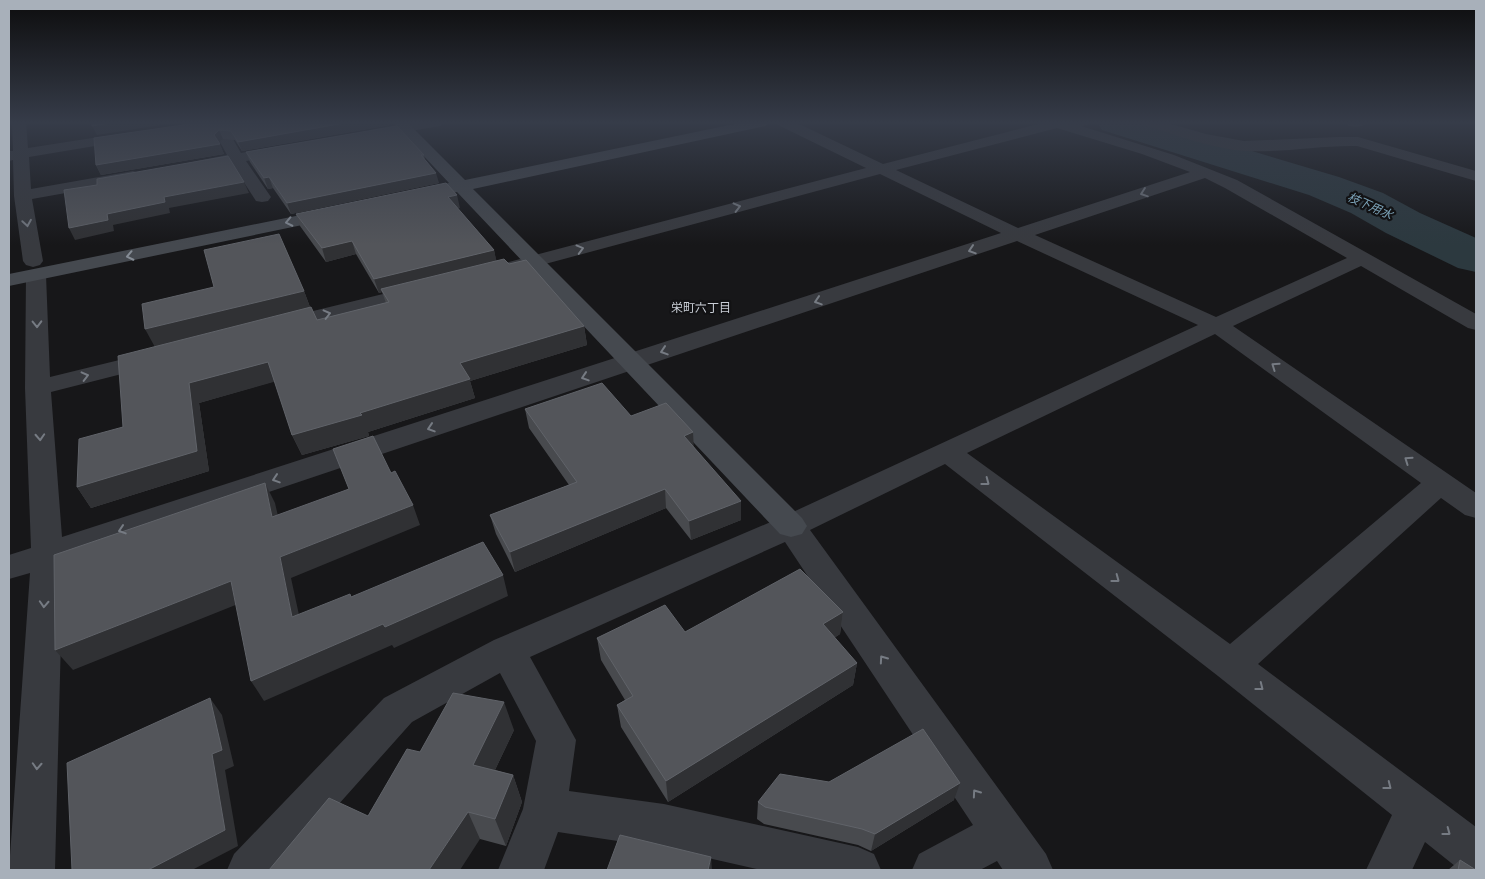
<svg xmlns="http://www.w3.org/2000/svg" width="1485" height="879" font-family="Figtree,'Noto Sans JP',sans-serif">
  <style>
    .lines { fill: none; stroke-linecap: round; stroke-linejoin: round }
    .river { fill: #2c393f; fill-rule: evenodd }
    .street { fill: #383a3f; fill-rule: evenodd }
    .secondary { fill: #45494f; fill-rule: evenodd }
    .wall { fill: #484a4e }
    .shaded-wall { fill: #303134 }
    .building { fill: #53555a; stroke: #606369 }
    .oneway { stroke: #767b83 }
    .oneway2 { stroke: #858c95 }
    .labels { text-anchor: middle; stroke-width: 4.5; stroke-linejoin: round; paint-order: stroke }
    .far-water-label { font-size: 12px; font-style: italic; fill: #7ca3b8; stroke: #121214 }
    .far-neighbourhood-label { font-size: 12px; fill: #c9ced6; stroke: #121214 }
  </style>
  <rect width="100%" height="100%" fill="#171719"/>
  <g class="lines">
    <path class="river" d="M 1097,122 L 1155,122 L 1339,177 L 1383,193 L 1420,213 L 1476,238 L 1476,272 L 1458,268 L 1386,233 L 1351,213 L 1309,195 L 1102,130 Z"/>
    <path class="street" d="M 12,122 L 26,122 L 28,148 L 131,132 L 136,133 L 138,136 L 136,139 L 131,140 L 29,157 L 31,189 L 133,171 L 139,173 L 141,176 L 139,179 L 133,181 L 32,199 L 43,261 L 40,265 L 33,267 L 26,265 L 23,261 L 14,196 L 13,160 L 9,161 L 9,151 L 13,151 Z
      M 209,122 L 223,122 L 241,153 L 284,145 L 289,147 L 292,150 L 289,153 L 246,161 L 271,197 L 268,201 L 262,202 L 256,201 L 232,164 L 193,171 L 187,169 L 185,166 L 187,163 L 227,155 Z
      M 413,122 L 447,122 L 440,126 L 375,137 L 370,136 L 368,133 L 370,130 L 375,129 Z
      M 776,122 L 795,122 L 883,164 L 1046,122 L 1089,122 L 1087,125 L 1081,126 L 1174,155 L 1237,180 L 1476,314 L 1476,330 L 1468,328 L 1361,266 L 1233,326 L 1476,493 L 1476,518 L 1465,515 L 1441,498 L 1258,664 L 1476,827 L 1476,870 L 1460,870 L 1425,842 L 1412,870 L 1366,870 L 1392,815 L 1218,676 L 945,464 L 810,530 L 1046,854 L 1053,870 L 1003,870 L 997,861 L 980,870 L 912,870 L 919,854 L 973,825 L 785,542 L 530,657 L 576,740 L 569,791 L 664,804 L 858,847 L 874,854 L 881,870 L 761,870 L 664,848 L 558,832 L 544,870 L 498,870 L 523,809 L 536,741 L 500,673 L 412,722 L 280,870 L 227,870 L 234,854 L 384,698 L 494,640 L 780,518 L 1198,325 L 1017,241 L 63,561 L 55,870 L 9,870 L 30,573 L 9,579 L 9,555 L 31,548 L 25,388 L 26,275 L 29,271 L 36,269 L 43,271 L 46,275 L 50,377 L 156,351 L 165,353 L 168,358 L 165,363 L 51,392 L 62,537 L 1001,233 L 880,174 L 508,274 L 501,272 L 498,268 L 501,264 L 866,168 L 778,125 ZM 1057,128 L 1142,154 L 1190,172 L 1018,228 L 896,170 ZM 1205,178 L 1225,188 L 1347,258 L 1216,317 L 1035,235 ZM 1215,334 L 1421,483 L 1230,644 L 967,453 Z
      M 1141,122 L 1164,122 L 1206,134 L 1244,141 L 1338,137 L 1358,137 L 1476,171 L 1476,181 L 1357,146 C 1320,145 1282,153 1245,151 C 1213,149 1174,134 1143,125 Z
      M 1342,122 L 1369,122 C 1363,128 1348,128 1342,122 Z
      M 420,285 L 428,286 L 431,291 L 428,296 L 280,333 L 272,331 L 269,326 L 272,321 Z"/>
    <path class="secondary" d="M 392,122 L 407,122 L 465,180 L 744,122 L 772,122 L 765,126 L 473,189 L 802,518 L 807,526 L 802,534 L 791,537 L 780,534 L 457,192 L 414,201 L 408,200 L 405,196 L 408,192 L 449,183 Z
      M 335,208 L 341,209 L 344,213 L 341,217 L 9,286 L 9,274 Z"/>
  </g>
  <path class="wall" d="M 203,122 L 390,122 L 390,125 L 242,151 L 235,140 L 223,139 L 219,143 L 224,154 L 101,175 L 96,165 Z
    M 246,152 L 424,155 L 425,160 L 439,183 L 291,214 L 273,188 L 268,189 L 250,162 Z
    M 457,208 L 494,250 L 496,261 L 509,264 L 584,326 L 587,345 L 470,381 L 475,398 L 368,432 L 369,436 L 302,455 L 292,435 L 275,381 L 199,403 L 209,471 L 91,508 L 77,487 L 123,427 L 155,347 L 304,291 L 310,307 L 317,320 L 386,303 L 382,292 L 379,293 L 356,254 L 326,262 L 300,226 L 296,214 L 460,208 Z
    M 525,409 L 631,416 L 694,447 L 741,520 L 691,540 L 666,508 L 515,572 L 496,534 L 490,515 L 569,485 L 529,428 Z
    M 843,612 L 840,634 L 834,638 L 857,663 L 853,685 L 668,802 L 621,727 L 617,705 L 625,700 L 601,660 L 597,638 L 685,632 Z
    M 514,730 L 495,770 L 513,775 L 522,802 L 506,846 L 480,839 L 368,816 L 420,752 Z
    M 829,782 L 954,800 L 871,851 L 858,845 L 764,824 L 757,819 L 758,802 Z
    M 1460,860 L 1476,870 L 1448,870 Z"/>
  <path class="shaded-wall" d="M 114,122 L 180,122 L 97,135 L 92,126 Z
    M 350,122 L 390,122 L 390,125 L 242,151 L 238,142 Z
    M 219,130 L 223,139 L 218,144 L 214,135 Z
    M 220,144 L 224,154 L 101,175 L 96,165 Z
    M 436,173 L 439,183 L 291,214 L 287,203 Z
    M 269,177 L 273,188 L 268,189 L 264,178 Z
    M 244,182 L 249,193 L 169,208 L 170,213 L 113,225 L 114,231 L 75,240 L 69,228 L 107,214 L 164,197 Z
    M 457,195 L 460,208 L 451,210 L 448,197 Z
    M 352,241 L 356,254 L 326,262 L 322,248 Z
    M 494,250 L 497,263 L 381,289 L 382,292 L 379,293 L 374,279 Z
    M 304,291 L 311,310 L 156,349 L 145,329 Z
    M 584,326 L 587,345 L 470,381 L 475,398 L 368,432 L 369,436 L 302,455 L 292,435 L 360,413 L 460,363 Z
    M 268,362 L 277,381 L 199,403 L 209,471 L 91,508 L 77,487 L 189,383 Z
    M 693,432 L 694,451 L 684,436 Z
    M 265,483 L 275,503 L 283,538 L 272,517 Z
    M 665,489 L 666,508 L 515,572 L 510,552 Z
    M 741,501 L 741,520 L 691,540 L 689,521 Z
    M 413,505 L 420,525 L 291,578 L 304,638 L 292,617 L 280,557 Z
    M 503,575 L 508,596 L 394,648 L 392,645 L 264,701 L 251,681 L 383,624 Z
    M 231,581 L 243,602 L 73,670 L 55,650 Z
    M 843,612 L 840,634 L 820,647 L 823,624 Z
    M 857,663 L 853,685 L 668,802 L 666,781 Z
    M 210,698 L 222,715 L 234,766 L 225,770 L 238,846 L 192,870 L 148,870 L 212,754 Z
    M 504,702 L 514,730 L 484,793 L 473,765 Z
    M 513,775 L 522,802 L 506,846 L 495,819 Z
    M 960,783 L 954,800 L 871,851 L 875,834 Z
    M 468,812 L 480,839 L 460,870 L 429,870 Z
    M 711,857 L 712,870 L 708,870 Z"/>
  <path class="building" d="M 92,122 L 114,122 L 92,126 Z
    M 203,122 L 350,122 L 238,142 L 231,131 L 219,130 L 214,135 L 220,144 L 96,165 L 94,138 Z
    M 397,126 L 424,155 L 421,155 L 436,173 L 287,203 L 269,177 L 264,178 L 246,152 Z
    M 228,156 L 244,182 L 164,197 L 165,202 L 107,214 L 108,220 L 69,228 L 64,190 L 97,185 L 97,179 Z
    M 446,183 L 457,195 L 448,197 L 494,250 L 374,279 L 352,241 L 322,248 L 296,214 Z
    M 279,234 L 304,291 L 145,329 L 142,304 L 214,287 L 204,250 Z
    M 504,259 L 509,264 L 526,260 L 584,326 L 460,363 L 470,379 L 360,413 L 362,415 L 292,435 L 268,362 L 189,383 L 197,451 L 77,487 L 79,439 L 123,427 L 118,356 L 311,307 L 317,320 L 389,302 L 381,289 Z
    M 602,383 L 631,416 L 666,403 L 693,432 L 684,436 L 741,501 L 689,521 L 665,489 L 510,552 L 490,515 L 577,482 L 525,409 Z
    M 373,436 L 391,473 L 395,471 L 413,505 L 280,557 L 292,617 L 350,594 L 351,597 L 483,542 L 503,575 L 385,627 L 383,624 L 251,681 L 231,581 L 55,650 L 54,555 L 265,483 L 272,517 L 349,489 L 333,449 Z
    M 800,569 L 843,612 L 823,624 L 857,663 L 666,781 L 617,705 L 633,696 L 597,638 L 665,605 L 685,632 Z
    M 453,693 L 504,702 L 473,765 L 513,775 L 495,819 L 468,812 L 429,870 L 269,870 L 329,798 L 368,816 L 407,749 L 420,752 Z
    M 210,698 L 222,750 L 212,754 L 225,830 L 148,870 L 72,870 L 67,763 Z
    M 923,729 L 960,783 L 875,834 L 862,829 L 765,807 L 758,802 L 780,774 L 829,782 Z
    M 620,835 L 711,857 L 708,870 L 607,870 Z
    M 1460,860 L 1476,870 L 1458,870 Z"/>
  <defs><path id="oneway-chevron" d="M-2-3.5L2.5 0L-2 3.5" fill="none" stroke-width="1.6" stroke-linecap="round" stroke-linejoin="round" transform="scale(1.25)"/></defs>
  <g class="oneway">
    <use href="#oneway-chevron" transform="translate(1144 193) rotate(161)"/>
    <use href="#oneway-chevron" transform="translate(737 207) rotate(-14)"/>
    <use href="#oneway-chevron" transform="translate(27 223) rotate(81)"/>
    <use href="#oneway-chevron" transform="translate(580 249) rotate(-15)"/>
    <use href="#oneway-chevron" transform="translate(972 250) rotate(162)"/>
    <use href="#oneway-chevron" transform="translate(818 301) rotate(162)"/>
    <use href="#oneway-chevron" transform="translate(327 314) rotate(-14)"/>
    <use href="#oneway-chevron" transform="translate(37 324) rotate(89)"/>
    <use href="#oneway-chevron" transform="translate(664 351) rotate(162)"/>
    <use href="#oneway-chevron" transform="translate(1275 366) rotate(-145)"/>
    <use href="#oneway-chevron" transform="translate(85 376) rotate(-14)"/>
    <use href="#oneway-chevron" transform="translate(585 377) rotate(162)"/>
    <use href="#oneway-chevron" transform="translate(431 428) rotate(162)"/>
    <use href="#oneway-chevron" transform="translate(40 437) rotate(87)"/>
    <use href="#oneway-chevron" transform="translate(1408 460) rotate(-145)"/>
    <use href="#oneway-chevron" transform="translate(276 479) rotate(162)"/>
    <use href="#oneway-chevron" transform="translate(986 482) rotate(37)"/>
    <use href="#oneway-chevron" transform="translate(122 530) rotate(162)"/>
    <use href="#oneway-chevron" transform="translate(1116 579) rotate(37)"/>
    <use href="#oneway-chevron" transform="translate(44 604) rotate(93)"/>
    <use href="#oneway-chevron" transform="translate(883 659) rotate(-125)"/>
    <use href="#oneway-chevron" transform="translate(1260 687) rotate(38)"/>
    <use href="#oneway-chevron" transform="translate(37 766) rotate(93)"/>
    <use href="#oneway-chevron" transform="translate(1388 786) rotate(38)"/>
    <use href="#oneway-chevron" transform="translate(976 793) rotate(-125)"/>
    <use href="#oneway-chevron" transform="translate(1447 832) rotate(37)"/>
  </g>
  <g class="oneway2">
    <use href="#oneway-chevron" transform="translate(289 222) rotate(168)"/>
    <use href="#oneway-chevron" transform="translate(130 256) rotate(168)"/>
  </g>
  <linearGradient id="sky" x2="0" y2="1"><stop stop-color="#0d0d0e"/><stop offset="0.5" stop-color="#363c49"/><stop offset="1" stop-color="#363c49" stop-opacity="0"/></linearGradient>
  <rect width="1485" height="245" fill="url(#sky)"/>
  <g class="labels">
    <g class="far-water-label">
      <text transform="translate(1370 206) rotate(24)" y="4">枝下用水</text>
    </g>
    <g class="far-neighbourhood-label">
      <text x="701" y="312">栄町六丁目</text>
    </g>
  </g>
  <rect width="1485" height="879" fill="none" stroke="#a8b0ba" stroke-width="20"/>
</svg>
